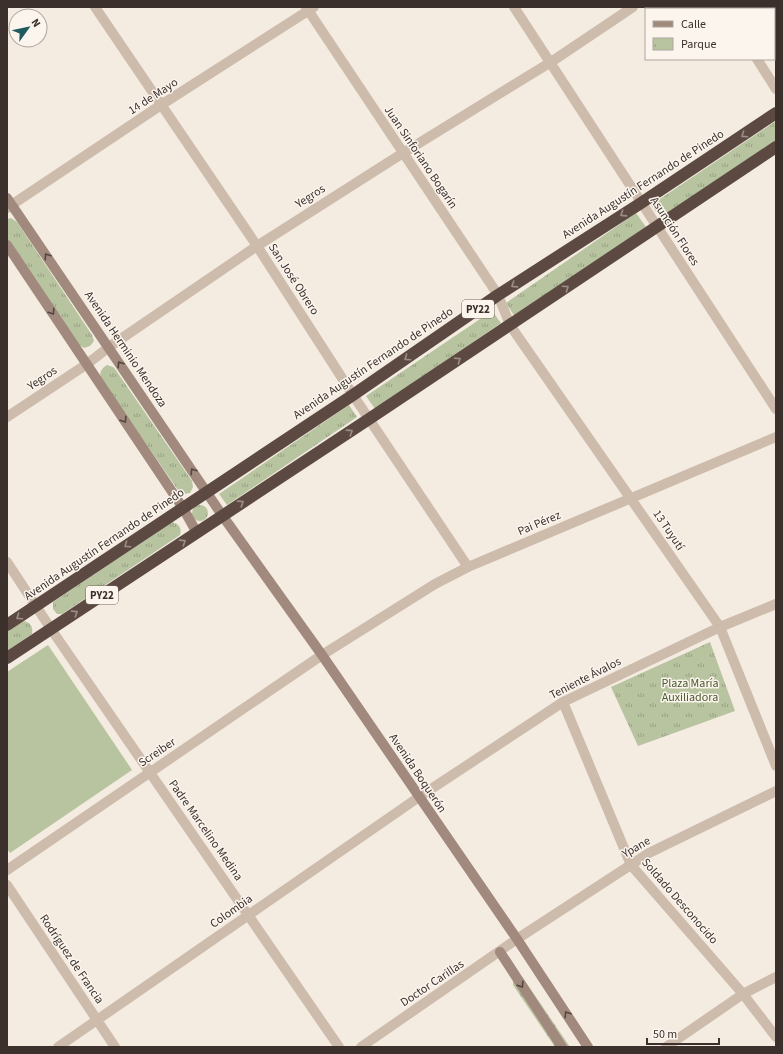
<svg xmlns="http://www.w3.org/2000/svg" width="783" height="1054" font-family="'Source Sans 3',sans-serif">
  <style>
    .grass { fill: #b8c4a0 }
    .park { fill: url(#park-tufts) }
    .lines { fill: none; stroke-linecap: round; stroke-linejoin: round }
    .street { stroke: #cdbbac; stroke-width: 10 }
    .secondary { stroke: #a18a7d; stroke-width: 10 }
    .highway { stroke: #5c4a42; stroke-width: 12 }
    .oneway { stroke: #9c8e87 }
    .oneway2 { stroke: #544640 }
    .labels { text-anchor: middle; stroke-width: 3; stroke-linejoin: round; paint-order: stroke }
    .shield { fill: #fbf5ee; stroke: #756b66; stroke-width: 1 }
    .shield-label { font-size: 11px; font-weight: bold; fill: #3b302b }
    .street-label { font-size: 12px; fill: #3b302b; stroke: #fbf5ee }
    .park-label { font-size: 12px; fill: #4a5a2e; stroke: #fbf5ee }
  </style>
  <defs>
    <pattern id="park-tufts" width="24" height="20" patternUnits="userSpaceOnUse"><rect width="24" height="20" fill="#b8c4a0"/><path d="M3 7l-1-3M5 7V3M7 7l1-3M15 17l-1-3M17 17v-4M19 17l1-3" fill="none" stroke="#97a083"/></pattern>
  </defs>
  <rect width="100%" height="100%" fill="#f4ebe1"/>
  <path class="grass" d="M 48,645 L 132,770 L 10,853 L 7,849 L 7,672 Z"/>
  <path class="park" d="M 776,121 L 776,141 L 661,218 L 651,205 Z
    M 636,213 L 646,227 L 515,317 L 506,303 Z
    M 11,218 L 17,222 L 92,335 L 94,341 L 90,346 L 84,348 L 78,344 L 7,238 L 7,219 Z
    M 492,311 L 501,323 L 375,409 L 366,396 Z
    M 107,365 L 113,367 L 115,369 L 192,481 L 193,487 L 190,493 L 183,494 L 178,490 L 101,379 C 99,373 101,368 107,365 Z
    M 349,405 L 357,417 L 227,505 L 219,494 Z
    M192 513a8 8 0 1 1 16 0a8 8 0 1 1-16 0Z
    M 172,522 C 179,524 182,528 180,535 L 62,614 L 57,614 L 53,609 L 53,602 Z
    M 24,621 C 31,623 33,627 32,634 L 7,651 L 7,632 Z
    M 710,642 L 735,711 L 638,746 L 611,687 Z
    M 522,977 L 523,978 L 570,1047 L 555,1047 L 513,985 L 513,981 Z"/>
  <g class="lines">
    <path class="street" d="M 95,7 L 257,246 L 353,395 L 468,567
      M 306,7 L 498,295 L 510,325 L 720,627 L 776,766
      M 514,7 L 776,409
      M 724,7 L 725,9
      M 757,59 L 776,89
      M 7,208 L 161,105 L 314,7
      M 7,417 L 87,364 L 109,347 L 257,246 L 403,153 L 551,62 L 633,7
      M 7,562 L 51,629 L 339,1047
      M 563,702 L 631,865 L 743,994 L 776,1037
      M 7,870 L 322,655 L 435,584 L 468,567 L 776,437
      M 7,885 L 115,1047
      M 58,1047 L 419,797 L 563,702 L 720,627 L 776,604
      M 361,1047 L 517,939 L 649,853 L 776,791
      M 666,1047 L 743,994 L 776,977"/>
    <path class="secondary" d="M 7,198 L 222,515 L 322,655 L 517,939 L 588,1047
      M 7,245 L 183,508 L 197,533
      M 500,952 L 562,1047"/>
    <path class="highway" d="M 7,625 L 353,395 L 498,295 L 641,203 L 776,113
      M 7,658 L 369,419 L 776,147"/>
  </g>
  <defs><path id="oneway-chevron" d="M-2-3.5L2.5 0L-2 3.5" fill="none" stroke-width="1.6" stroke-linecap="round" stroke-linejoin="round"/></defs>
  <g class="oneway">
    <use href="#oneway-chevron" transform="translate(744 135) rotate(146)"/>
    <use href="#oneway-chevron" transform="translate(623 214) rotate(147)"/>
    <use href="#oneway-chevron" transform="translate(514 285) rotate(147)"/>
    <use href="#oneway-chevron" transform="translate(566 288) rotate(-34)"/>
    <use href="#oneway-chevron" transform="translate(407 358) rotate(146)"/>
    <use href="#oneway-chevron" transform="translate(458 360) rotate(-34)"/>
    <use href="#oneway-chevron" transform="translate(350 432) rotate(-33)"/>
    <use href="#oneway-chevron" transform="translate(241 503) rotate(-33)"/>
    <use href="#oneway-chevron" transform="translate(183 542) rotate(-33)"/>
    <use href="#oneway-chevron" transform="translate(127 545) rotate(146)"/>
    <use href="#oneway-chevron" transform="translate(75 613) rotate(-33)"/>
    <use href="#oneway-chevron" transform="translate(19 617) rotate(146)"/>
  </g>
  <g class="oneway2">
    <use href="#oneway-chevron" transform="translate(47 256) rotate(-124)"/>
    <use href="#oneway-chevron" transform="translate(52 312) rotate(56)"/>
    <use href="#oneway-chevron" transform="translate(120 364) rotate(-124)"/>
    <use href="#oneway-chevron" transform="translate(124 420) rotate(56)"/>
    <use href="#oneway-chevron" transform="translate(193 471) rotate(-124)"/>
    <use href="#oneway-chevron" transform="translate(521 985) rotate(57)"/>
    <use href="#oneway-chevron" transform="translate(567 1014) rotate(-123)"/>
  </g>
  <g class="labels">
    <g class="shield">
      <rect x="462" y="300" width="32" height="18" rx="3"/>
      <rect x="86" y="586" width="32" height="18" rx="3"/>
    </g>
    <g class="shield-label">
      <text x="478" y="313">PY22</text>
      <text x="102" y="599">PY22</text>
    </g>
    <g class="street-label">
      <text transform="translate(153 96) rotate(-33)" y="4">14 de Mayo</text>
      <text transform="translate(421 157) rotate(56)" y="4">Juan Sinforiano Bogarín</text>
      <text transform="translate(643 184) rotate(-33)" y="4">Avenida Augustín Fernando de Pinedo</text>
      <text transform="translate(310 196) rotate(-33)" y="4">Yegros</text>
      <text transform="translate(675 231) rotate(57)" y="4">Asunción Flores</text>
      <text transform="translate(294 279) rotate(57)" y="4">San José Obrero</text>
      <text transform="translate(126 349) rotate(56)" y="4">Avenida Herminio Mendoza</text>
      <text transform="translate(373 363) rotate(-34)" y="4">Avenida Augustín Fernando de Pinedo</text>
      <text transform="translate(42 378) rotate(-34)" y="4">Yegros</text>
      <text transform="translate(539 523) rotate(-23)" y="4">Pai Pérez</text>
      <text transform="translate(669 530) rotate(56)" y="4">13 Tuyutí</text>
      <text transform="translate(104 544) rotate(-34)" y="4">Avenida Augustín Fernando de Pinedo</text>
      <text transform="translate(585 678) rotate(-27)" y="4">Teniente Ávalos</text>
      <text transform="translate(157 752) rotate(-34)" y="4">Screiber</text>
      <text transform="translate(418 773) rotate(56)" y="4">Avenida Boquerón</text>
      <text transform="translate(206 830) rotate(55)" y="4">Padre Marcelino Medina</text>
      <text transform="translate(636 847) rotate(-30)" y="4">Ypane</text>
      <text transform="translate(680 901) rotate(49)" y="4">Soldado Desconocido</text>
      <text transform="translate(231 911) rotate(-35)" y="4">Colombia</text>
      <text transform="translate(72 959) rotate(56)" y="4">Rodríguez de Francia</text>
      <text transform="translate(432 983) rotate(-34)" y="4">Doctor Carillas</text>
    </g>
    <g class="park-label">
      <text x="690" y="687">Plaza María<tspan x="690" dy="14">Auxiliadora</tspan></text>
    </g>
  </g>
  <rect width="783" height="1054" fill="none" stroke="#3b302b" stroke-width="16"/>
  <rect x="645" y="8" width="130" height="52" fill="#fbf5ee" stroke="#aea6a0"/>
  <rect x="653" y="21" width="20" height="6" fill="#a18a7d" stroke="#aea6a0"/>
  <text x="681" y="28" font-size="12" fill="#3b302b">Calle</text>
  <rect x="653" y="38" width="20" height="12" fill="url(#park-tufts)" stroke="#aea6a0"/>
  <text x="681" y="48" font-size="12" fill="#3b302b">Parque</text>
  <g transform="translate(28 28) rotate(57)"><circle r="19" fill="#fbf5ee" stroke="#aea6a0"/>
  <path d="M0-3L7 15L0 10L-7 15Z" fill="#1f5a5e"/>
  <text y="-6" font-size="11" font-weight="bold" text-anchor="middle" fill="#3b302b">N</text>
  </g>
  <path d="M647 1038v6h72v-6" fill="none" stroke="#3b302b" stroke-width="2"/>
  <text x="653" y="1038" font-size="12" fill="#3b302b" stroke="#fbf5ee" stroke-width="3" paint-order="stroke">50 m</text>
</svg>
